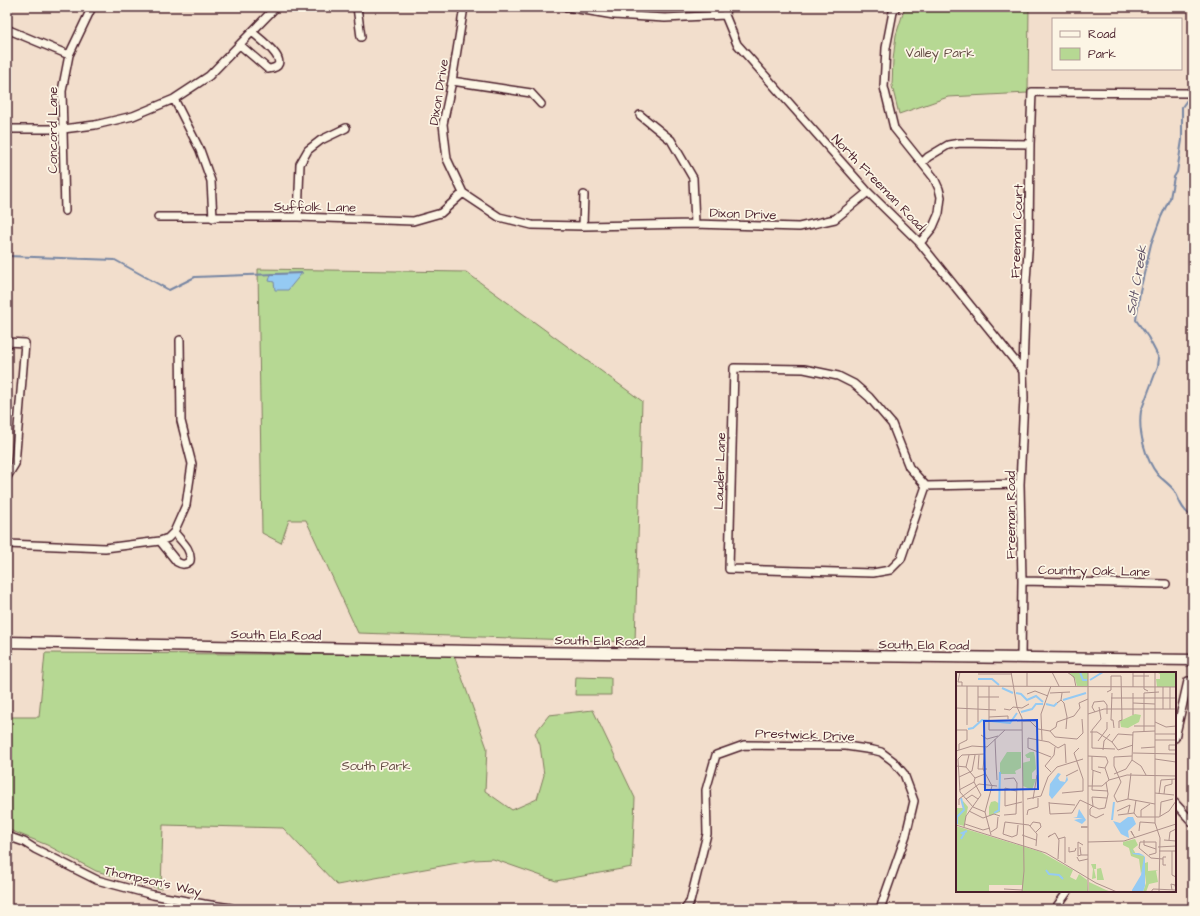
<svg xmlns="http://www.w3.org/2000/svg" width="1200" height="916" font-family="'Architects Daughter',sans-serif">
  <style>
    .green { fill: #b6d893; stroke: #807c5f }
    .water { fill: #95caf3; stroke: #7786a3 }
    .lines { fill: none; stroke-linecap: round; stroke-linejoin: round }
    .stream { stroke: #7786a3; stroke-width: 2 }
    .street-casing { stroke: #4a1f2b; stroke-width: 10 }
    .secondary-casing { stroke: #4a1f2b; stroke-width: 13 }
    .street { stroke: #fcf5e5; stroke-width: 7 }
    .secondary { stroke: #fcf5e5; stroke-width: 10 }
    .labels { text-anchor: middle; stroke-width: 3.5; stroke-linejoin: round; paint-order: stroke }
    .park-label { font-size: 13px; fill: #654d45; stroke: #fcf5e5 }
    .street-label { font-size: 13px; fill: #4a1f2b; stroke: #fcf5e5 }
    .water-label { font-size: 14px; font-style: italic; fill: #605267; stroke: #fcf5e5 }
    .inset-river { fill: none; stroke: #95caf3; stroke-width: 2 }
    .inset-road { fill: none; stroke: #af928c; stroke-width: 1 }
    .view { fill: #1d4ed8; fill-opacity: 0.15; stroke: #1d4ed8; stroke-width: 2 }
    .inset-edge { fill: none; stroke: #4a1f2b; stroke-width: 2 }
  </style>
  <rect width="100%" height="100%" fill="#f2decc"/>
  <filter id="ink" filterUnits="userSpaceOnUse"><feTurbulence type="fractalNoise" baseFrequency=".025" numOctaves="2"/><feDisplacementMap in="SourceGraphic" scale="8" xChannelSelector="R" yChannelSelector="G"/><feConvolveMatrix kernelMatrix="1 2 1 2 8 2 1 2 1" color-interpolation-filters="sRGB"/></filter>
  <g filter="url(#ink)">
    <path class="green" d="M 905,7 L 1029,7 L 1028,93 L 948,97 L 899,114 L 892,86 L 893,60 L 896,35 Z
      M 258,269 L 466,272 L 642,401 L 635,642 L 358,633 L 306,520 L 289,520 L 281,543 L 262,533 Z
      M 45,653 L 454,655 L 487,748 L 485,791 L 512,810 L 537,799 L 544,775 L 540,745 L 535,733 L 549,715 L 593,710 L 635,798 L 632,867 L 556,881 L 493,859 L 474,860 L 337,885 L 283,828 L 163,825 L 161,889 L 96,871 L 47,845 L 7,829 L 7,719 L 9,717 L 39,717 Z
      M 576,677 L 611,678 L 611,695 L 575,695 Z"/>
    <path class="water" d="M 302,273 L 288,290 L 275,290 L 274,282 L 269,281 L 271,274 Z"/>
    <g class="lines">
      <path class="stream" d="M 1187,100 L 1182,107 L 1182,140 L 1177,172 L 1174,177 L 1170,198 L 1161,217 L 1151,244 L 1140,291 L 1136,320 L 1148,337 L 1159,358 L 1158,366 L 1141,411 C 1138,431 1145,459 1158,475 C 1163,480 1169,484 1174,490 C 1178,496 1179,503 1184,509 C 1186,512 1190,515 1193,517
        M 7,256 L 115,260 L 169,290 L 195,277 L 302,273"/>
      <defs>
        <path id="street" d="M 357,7 L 361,37
          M 464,7 L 452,81 L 443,124 L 447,159 L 463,193 L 499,217 L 532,225 L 583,226 L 695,224 L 799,227 L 835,219 L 868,192
          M 566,7 L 614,15 L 665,18 L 725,15
          M 726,7 L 725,15 L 737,44 L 868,192 L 920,243 L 1023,371
          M 896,7 L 893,12 L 886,48 L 884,87 L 894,128 L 934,178 L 939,189 L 941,197 L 939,213 L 933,227 L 920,243
          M 614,15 L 615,7
          M 9,30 L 69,55
          M 240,45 L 268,69 C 297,66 259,38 252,32
          M 452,81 L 531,93 L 541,104
          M 174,99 L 200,150 L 211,181 L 213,218
          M 640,115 L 671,140 L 693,178 L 695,224
          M 7,129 L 63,129 L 95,125 L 133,116 L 174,99 L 209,76 L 276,7
          M 922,163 L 928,157 L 948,145 L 960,143 L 1030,144
          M 65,211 L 62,91 L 69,55 L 92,7
          M 158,217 L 298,217 L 413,221 L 441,213 L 463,193
          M 298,217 L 300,164 L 308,150 L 321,140 L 346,128
          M 583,226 L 584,195
          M 7,342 L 25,343 L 15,464 L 7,477
          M 734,368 L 804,369 L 838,376 L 854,384 L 869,397 L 892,424 L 909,467 L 926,486 L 901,559 L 890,570 L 873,573 L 729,569 Z
          M 926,486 L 1020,484
          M 160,541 L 177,562 C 182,565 185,565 190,561 C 192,549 181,541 174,532
          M 7,544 L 105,548 L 160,541 L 168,538 L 174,532 L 186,505 L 192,464 L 181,421 L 180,340
          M 1022,581 L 1166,584
          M 1021,658 L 1022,581 L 1020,484 L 1024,398 L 1023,371 L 1026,281 L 1029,237 L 1030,144 L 1032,92 L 1193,93
          M 1175,738 L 1188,681
          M 1175,803 L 1193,823
          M 7,836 L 24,842 L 35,849 L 97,880 L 153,895 L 204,904 L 231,908
          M 685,909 L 690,902 L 707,834 L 706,790 L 716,755 L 744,745 L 846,746 L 873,750 L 881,752 L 893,761 L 904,774 L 914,801 L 906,835 L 880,909
          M 1055,909 L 1068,891"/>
        <path id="secondary" d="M 7,642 L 522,652 L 1193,660"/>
      </defs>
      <use href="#street" class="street-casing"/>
      <use href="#secondary" class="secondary-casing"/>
      <use href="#street" class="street"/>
      <use href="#secondary" class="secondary"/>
    </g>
  </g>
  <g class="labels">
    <g class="park-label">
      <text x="940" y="57">Valley Park</text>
      <text x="376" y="770">South Park</text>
    </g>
    <g class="street-label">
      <text transform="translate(438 92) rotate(-81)" y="5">Dixon Drive</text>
      <text transform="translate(52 130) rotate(-90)" y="5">Concord Lane</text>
      <text transform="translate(879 182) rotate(46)" y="5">North Freeman Road</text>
      <text transform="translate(315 206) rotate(1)" y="5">Suffolk Lane</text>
      <text transform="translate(743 213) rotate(2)" y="5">Dixon Drive</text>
      <text transform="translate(1016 231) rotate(-88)" y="5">Freeman Court</text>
      <text transform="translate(719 471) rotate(-88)" y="5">Lauder Lane</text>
      <text transform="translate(1010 515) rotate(-90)" y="5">Freeman Road</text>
      <text transform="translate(1094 570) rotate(1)" y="5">Country Oak Lane</text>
      <text transform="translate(276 634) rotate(1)" y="5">South Ela Road</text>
      <text transform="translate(600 640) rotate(1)" y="5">South Ela Road</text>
      <text transform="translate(924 644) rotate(1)" y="5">South Ela Road</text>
      <text transform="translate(805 734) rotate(2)" y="5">Prestwick Drive</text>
      <text transform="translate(153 880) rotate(13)" y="5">Thompson's Way</text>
    </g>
    <g class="water-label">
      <text transform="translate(1136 280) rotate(-80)" y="5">Salt Creek</text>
    </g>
  </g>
  <g transform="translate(956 672)">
    <rect width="220" height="220" fill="#f2decc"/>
    <path d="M 112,0 L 132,0 L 132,14 L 121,14 L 119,7 ZM 200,0 L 220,0 L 220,15 L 201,15 L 200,7 L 204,7 L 204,2 ZM 179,42 L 185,43 L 183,50 L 172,56 L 165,55 L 164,49 ZM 51,80 L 65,80 L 65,96 L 59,99 L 60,102 L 44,102 L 44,91 ZM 74,80 L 78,80 L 79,85 L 80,97 L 76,101 L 76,107 L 80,107 L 76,118 L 67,114 L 66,91 L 74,89 L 74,86 L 71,86 L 69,83 ZM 7,129 L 12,135 L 8,154 L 0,152 L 1,136 L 7,136 ZM 39,129 L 44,132 L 44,140 L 33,144 L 33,135 L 35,130 ZM 0,154 L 85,180 L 117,198 L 114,205 L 120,208 L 123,202 L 131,208 L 132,220 L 66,220 L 66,213 L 33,213 L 33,220 L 0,220 ZM 179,167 L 182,173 L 177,177 L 180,182 L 188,184 L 189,191 L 192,190 L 192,199 L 202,198 L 200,199 L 202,210 L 193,212 L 190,220 L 187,220 L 190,211 L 188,193 L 185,202 L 183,187 L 175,184 L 173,176 L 167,173 L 167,170 ZM 135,192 L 140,192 L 140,197 L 145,196 L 148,208 L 141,208 L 141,197 L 138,197 L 140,206 L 136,207 L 137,197 ZM 133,210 L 150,218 L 156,220 L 133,220 Z" fill="#b6d893"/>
    <path d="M 102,101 L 105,102 L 102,106 L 104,109 L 109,110 L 111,104 L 112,108 L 96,127 L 93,123 L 94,112 ZM 123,137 L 130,148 L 126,152 L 118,148 L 127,146 L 117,146 L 121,145 ZM 172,145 L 177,145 L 180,152 L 172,159 L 173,166 L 165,162 L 157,149 L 164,151 ZM 175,177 L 176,178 L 177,181 L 183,181 L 187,183 L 189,185 L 189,214 L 187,220 L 176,220 L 176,218 L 185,203 L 188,184 L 177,182 Z" fill="#95caf3"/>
    <path class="inset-river" d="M 124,0 L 127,8 L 131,8M 22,7 L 36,7 L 43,13M 134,8 L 147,0M 46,16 L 57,21M 60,21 L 65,22 L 71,28 L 80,24 L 87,30M 107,28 L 130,21M 90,32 L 98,34 L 101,31M 65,40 L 76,37 L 80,32 L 87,32M 34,49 L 54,51 L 61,41M 12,57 L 17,56 L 26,48 L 33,49M 38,141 L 43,138 L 44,100M 156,148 L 158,130M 1,152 L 1,145 L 8,138 L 5,126M 5,167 L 8,162 L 6,161 L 11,159M 90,198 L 93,202 L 103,203 L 107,207"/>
    <path class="inset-road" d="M 4,0 L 2,10 L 6,10 L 6,14M 55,0 L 61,35 L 66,46 L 68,199 L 66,220M 96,0 L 103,14M 111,0 L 118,5 L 120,15M 188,0 L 188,17 L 192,19M 199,0 L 199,151 L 204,166 L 203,220M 22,2 L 56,2M 177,4 L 193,4M 0,14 L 220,15M 11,14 L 11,53M 22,14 L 22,50M 33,14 L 33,58 L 66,58M 71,14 L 71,0M 177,15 L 177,0M 151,20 L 155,18 L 155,4 L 165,4 L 166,48 L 163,49 L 163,56M 94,21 L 114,20M 156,21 L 155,48 L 157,48 L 158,56M 177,21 L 177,43M 71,22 L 79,19 L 92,24M 22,25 L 43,25M 155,26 L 220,26M 105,28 L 108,31 L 111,45 L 110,57M 101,31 L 105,28 L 106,21M 177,31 L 199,32M 143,35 L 145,47 L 136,58 L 136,76 L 159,77M 48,37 L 54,38 L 57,35 L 66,36 L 73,32M 207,37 L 207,15M 214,37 L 214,15M 139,40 L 136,35 L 138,30 L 148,29 L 151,33 L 151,42M 132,42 L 148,37 L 220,37M 33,45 L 52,44 L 52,47M 67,49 L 74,49 L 82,57 L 94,59 L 99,65 L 121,67M 199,50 L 210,55 L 220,54M 178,54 L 199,54M 0,55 L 0,36 L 40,38M 0,58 L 11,58 L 11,68 L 3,72 L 3,78M 94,59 L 100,55 L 101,50 L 118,44 L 124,36 L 123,31 L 132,27M 188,59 L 188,21 L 203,20M 134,60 L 141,60 L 156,70 L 162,62 L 177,63M 199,62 L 220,62M 25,63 L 31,67 L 42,64M 39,67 L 40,91M 121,67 L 127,61 L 126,47M 86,68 L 85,42 L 95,14M 199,68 L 220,68M 142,69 L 151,57 L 151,50M 156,70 L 162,78 L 177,73M 109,72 L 110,91M 220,73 L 213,73 L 213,78 L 220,78M 29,76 L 27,97 L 36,114 L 29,140 L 35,163M 185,76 L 199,75M 147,78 L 148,69 L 154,62M 0,79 L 16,74 L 31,75 L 49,58M 177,81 L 220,82M 23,83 L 22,97 L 31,97M 132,84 L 150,85 L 152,90 L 149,96 L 142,95M 136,84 L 136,98 L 145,101M 95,85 L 72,76 L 72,66 L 93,70 L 102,76 L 109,72M 158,85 L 158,94 L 165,110 L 158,124 L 161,130M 158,85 L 176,84M 199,87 L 220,90M 40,91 L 41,108M 0,94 L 10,95 L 19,106 L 29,102M 10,95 L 13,83M 149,96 L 153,108M 137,99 L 136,118 L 152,119M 95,100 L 89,94 L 98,83 L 99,75M 158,102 L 170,97 L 176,88M 190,103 L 185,94 L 176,88 L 177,60 L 199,59M 110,104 L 122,98M 3,105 L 16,99 L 19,83M 205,108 L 220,107M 132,114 L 146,114 L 153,108 L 171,103 L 220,104M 3,118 L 18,110M 60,119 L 49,116 L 49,134 L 66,130M 106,121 L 127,119 L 127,107 L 118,81 L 123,76M 199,121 L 218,123M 203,122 L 205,108M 208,122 L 209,114 L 216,112 L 216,107M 10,127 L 16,123 L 22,127M 71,127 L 85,124 L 92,105 L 101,95 L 127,87M 77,127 L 81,103M 172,127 L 175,101M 93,130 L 94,142 L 116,141 L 124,128 L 143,137 L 149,136M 161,130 L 172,127 L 199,132M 205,130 L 217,127M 93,131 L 119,133M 3,133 L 3,127 L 23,112 L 41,114M 149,136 L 152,122 L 150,110M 13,139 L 27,146 L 38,142 L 44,144M 161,139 L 174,133 L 172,141M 29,140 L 17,135 L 4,120 L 2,87 L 6,83 L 29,82M 178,141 L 180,128M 148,142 L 140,146 L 134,143 L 134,137 L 137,134 L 136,125 L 151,126M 48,143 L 60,142 L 61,111 L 58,106 L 48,107M 71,143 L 72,138 L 82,135 L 82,126M 162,143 L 178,141 L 181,145 L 203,145 L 213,139 L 220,129M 204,144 L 205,130M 185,145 L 185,138 L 194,132M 9,152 L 27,158 L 34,156M 0,153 L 90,181 L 140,211 L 161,220M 62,153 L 61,163 L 56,165 L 47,162 L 49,150 L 73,153 L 81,162 L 80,174M 74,154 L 77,150 L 84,151 L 85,155 L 80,160M 8,155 L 10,144 L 25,123 L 18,110 L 19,106M 131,155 L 125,155 L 132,155M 183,159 L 184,150 L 199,151M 35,160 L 41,156 L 42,145M 66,163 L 80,168M 95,163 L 92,165 L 99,161 L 103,168 L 102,187M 177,163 L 175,159 L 179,166M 102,167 L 109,165 L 109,191M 188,168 L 188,173 L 200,177M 208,168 L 220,169M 213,168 L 214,160 L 220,157M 132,170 L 168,169 L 220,152M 184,170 L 200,170 L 200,181 L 193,183M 184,170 L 183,176 L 195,186 L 207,187M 113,175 L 113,180 L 119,179 L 120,176M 124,175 L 125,183 L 132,183M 202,175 L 220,174 L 220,164M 203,179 L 220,179M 216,179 L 216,203 L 220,205M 125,183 L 122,184 L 122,170 L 127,173M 121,185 L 123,189 L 132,187M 210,185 L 207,185 L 207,193 L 210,193M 48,217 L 66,218M 216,218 L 215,212 L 219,213 L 220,218M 132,220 L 132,0M 195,220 L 197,217 L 220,218"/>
    <path class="view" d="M 81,48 L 82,117 L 29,118 L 28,49 Z"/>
    <rect width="220" height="220" class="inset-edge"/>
  </g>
  <rect width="1200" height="916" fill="none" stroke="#fcf5e5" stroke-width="24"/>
  <rect x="12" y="12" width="1176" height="892" fill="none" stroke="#4a1f2b" stroke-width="1.5" filter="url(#ink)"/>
  <rect x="1052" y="18" width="130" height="52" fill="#fcf5e5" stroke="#b59f9b"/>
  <rect x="1060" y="31" width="20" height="6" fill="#fcf5e5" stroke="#b59f9b"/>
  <text x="1088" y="38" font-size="12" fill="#4a1f2b">Road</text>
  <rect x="1060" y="48" width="20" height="12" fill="#b6d893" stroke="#b59f9b"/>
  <text x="1088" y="58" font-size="12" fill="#4a1f2b">Park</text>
</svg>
